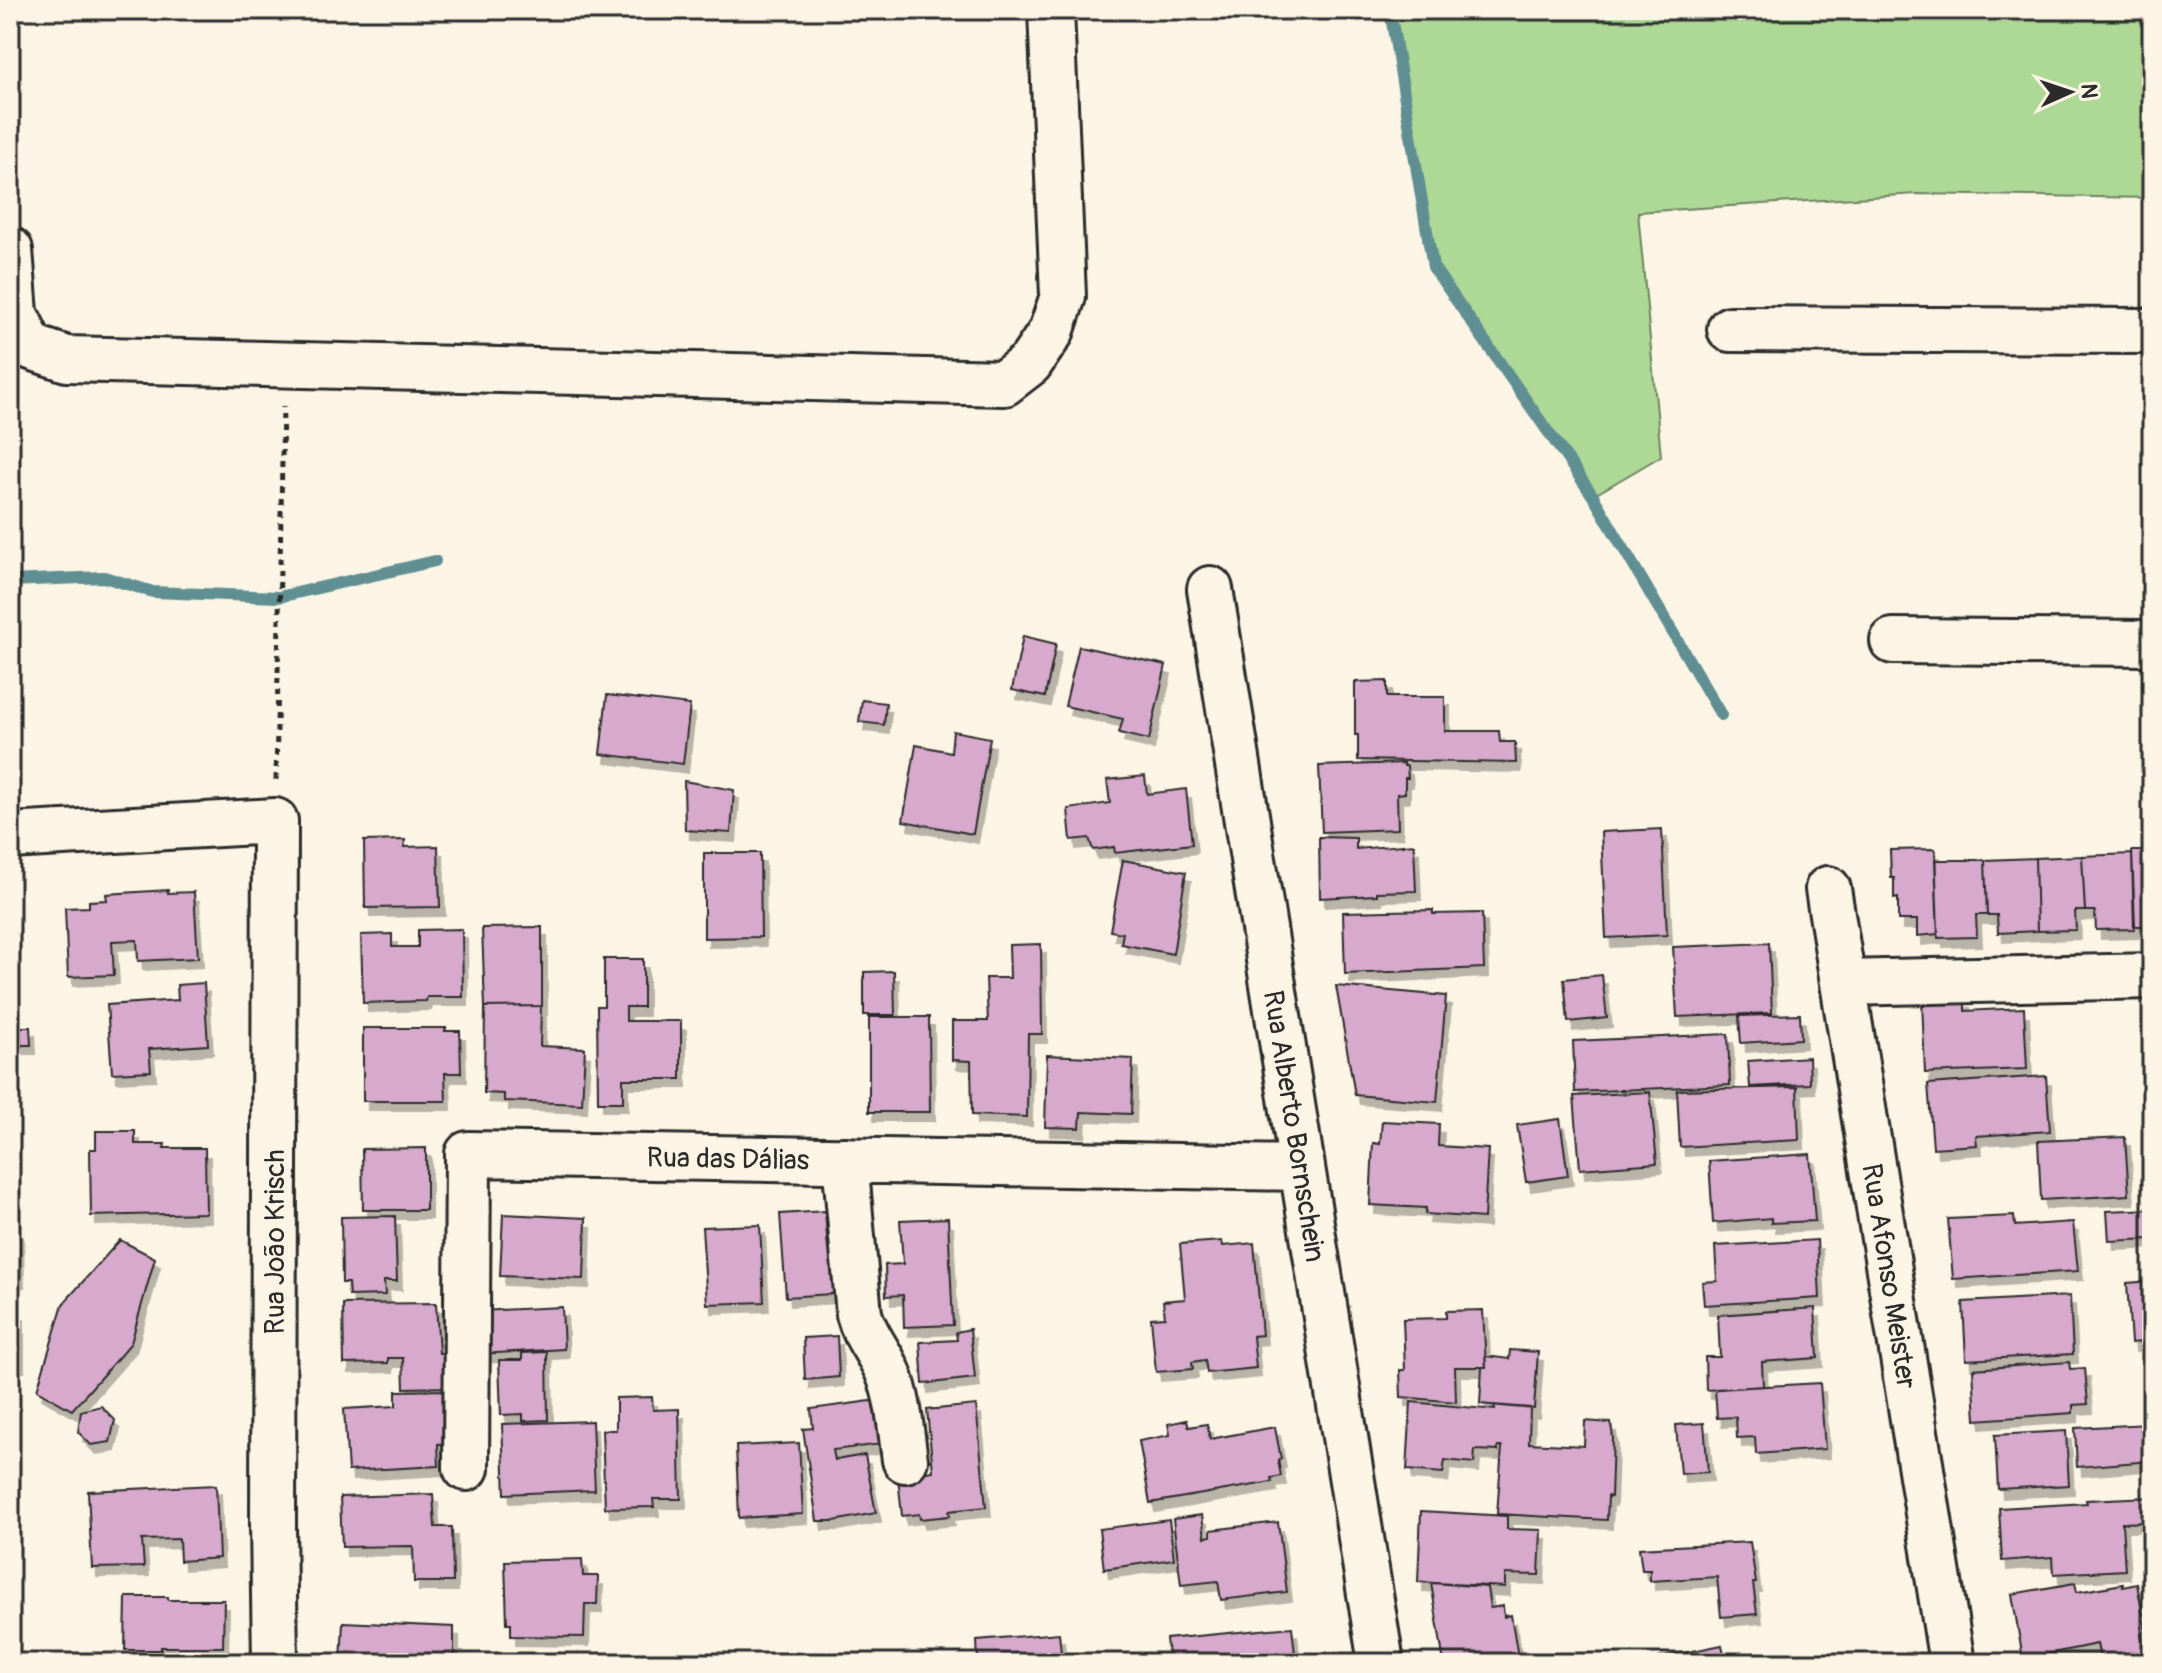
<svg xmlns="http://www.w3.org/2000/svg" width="2162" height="1673" font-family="Pangolin,sans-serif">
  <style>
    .green { fill: #add896; stroke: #6c8260; stroke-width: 2 }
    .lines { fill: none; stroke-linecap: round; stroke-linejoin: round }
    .stream { stroke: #5f8f92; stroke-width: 12 }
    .building { fill: #d7a9cc; stroke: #2b2b2b; stroke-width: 2; filter: url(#shadow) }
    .minor-casing { stroke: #2b2b2b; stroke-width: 50 }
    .path { stroke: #2b2b2b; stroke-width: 5; stroke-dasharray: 6 6; stroke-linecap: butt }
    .minor { stroke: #fcf5e5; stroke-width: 44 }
    .labels { text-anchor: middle; stroke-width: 6; stroke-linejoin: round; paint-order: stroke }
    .street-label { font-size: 28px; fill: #2b2b2b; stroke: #fcf5e5 }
  </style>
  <defs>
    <filter id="shadow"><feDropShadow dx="5" dy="9" stdDeviation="0" flood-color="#0004"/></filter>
  </defs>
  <rect width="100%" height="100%" fill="#fcf5e5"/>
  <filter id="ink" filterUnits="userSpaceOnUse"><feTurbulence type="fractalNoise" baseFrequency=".0125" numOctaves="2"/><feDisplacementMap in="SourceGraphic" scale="16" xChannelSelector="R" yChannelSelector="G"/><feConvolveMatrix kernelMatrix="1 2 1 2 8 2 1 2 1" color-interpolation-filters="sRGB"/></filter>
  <g filter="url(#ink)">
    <path class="green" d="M 1390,10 L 2152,10 L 2152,198 L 1917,194 L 1638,212 L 1661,456 L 1593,496 L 1433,267 Z"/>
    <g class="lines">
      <path class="stream" d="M 1390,10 L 1433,267 L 1593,496 L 1721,715
        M 10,581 L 104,577 L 153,592 L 279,597 L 435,561"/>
    </g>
    <path class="building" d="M 1023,636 L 1056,644 L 1045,697 L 1012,690 Z
      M 1079,646 L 1166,665 L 1149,740 L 1119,733 L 1123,719 L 1065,706 Z
      M 1387,681 L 1387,697 L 1445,697 L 1445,731 L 1499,731 L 1500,742 L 1515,742 L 1516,763 L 1358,760 L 1358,735 L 1355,735 L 1355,682 Z
      M 607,695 L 690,705 L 683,764 L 600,754 Z
      M 862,700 L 886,703 L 884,725 L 859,722 Z
      M 953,731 L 990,738 L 973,834 L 903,821 L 916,745 L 951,752 Z
      M 1404,763 L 1404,766 L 1407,766 L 1408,778 L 1405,778 L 1405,793 L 1397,794 L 1398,829 L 1322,832 L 1319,766 Z
      M 1145,776 L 1147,794 L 1186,789 L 1192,844 L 1115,853 L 1114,847 L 1093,850 L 1089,838 L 1071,840 L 1068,809 L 1110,803 L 1107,780 Z
      M 684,781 L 734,790 L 731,833 L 685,830 Z
      M 1662,829 L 1667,935 L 1606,938 L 1601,832 Z
      M 1319,837 L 1356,838 L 1356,849 L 1414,844 L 1416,891 L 1377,892 L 1377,895 L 1320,898 Z
      M 405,840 L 404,847 L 438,846 L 440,907 L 365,908 L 364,841 Z
      M 1935,849 L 1938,934 L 1917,936 L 1917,920 L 1898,920 L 1898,898 L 1894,899 L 1894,878 L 1891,878 L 1890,850 Z
      M 2132,851 L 2152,851 L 2152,926 L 2135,926 Z
      M 704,853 L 760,853 L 761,937 L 704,938 Z
      M 2132,854 L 2134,929 L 2096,930 L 2095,911 L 2085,911 L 2082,856 Z
      M 2082,856 L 2085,911 L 2075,911 L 2076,930 L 2037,931 L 2035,858 Z
      M 2035,858 L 2037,931 L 1998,933 L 1997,915 L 1987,915 L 1985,860 Z
      M 1123,860 L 1186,872 L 1173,954 L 1121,944 L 1123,933 L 1110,931 Z
      M 1935,860 L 1985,860 L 1987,915 L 1976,915 L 1977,937 L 1938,938 Z
      M 168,890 L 168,893 L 194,892 L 198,958 L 138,961 L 137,940 L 112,941 L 114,975 L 68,977 L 65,908 L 89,907 L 89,901 L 107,900 L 106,894 Z
      M 1433,910 L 1433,914 L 1482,913 L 1484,968 L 1345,974 L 1343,912 Z
      M 542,927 L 542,1006 L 485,1007 L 482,928 Z
      M 462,929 L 463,997 L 427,997 L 426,1001 L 363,1003 L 361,935 L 392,934 L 392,947 L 418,947 L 418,930 Z
      M 1769,943 L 1772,1013 L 1677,1017 L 1673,947 Z
      M 1041,944 L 1042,1034 L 1028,1034 L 1027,1117 L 972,1115 L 971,1061 L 952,1060 L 952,1021 L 988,1021 L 986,978 L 1010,978 L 1009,945 Z
      M 604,959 L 643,959 L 643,1007 L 626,1007 L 626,1021 L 681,1021 L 681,1079 L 623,1079 L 623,1102 L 598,1102 L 597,1006 L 604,1006 Z
      M 894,971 L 895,1015 L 864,1015 L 864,972 Z
      M 1602,975 L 1607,1018 L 1568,1022 L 1564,979 Z
      M 204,983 L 208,1045 L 149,1049 L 151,1071 L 112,1073 L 107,1005 L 178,1000 L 177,985 Z
      M 1336,986 L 1446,996 L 1437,1102 L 1355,1095 Z
      M 1965,999 L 1965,1011 L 2024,1008 L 2027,1069 L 1925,1073 L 1922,1000 Z
      M 541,1006 L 540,1046 L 585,1048 L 582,1104 L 504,1101 L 504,1094 L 484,1093 L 485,1007 Z
      M 1800,1014 L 1801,1039 L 1741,1043 L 1739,1016 Z
      M 869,1017 L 929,1017 L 930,1112 L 869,1112 Z
      M 17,1027 L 30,1027 L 31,1045 L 18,1045 Z
      M 363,1028 L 446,1028 L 445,1031 L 460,1031 L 461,1073 L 445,1073 L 446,1101 L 363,1101 Z
      M 1728,1034 L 1730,1085 L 1575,1092 L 1573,1041 Z
      M 1047,1055 L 1133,1059 L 1131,1114 L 1081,1112 L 1080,1128 L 1045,1127 Z
      M 1809,1057 L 1810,1084 L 1750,1087 L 1748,1061 Z
      M 2046,1076 L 2050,1131 L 1976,1136 L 1977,1145 L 1933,1148 L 1928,1084 Z
      M 1797,1087 L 1799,1140 L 1680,1147 L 1677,1090 Z
      M 1650,1092 L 1657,1163 L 1580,1169 L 1574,1096 Z
      M 1560,1119 L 1568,1176 L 1526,1182 L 1517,1125 Z
      M 1382,1121 L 1439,1124 L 1438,1146 L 1488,1149 L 1484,1218 L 1425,1214 L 1426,1208 L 1370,1205 L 1373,1143 L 1380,1144 Z
      M 96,1131 L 135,1131 L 135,1144 L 165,1144 L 164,1148 L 205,1148 L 206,1213 L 91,1216 L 90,1149 L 96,1149 Z
      M 2125,1137 L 2129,1195 L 2041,1200 L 2038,1141 Z
      M 426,1148 L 426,1210 L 363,1210 L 362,1149 Z
      M 1810,1154 L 1815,1221 L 1771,1223 L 1771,1218 L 1713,1223 L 1709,1161 Z
      M 2152,1209 L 2152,1239 L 2109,1241 L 2107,1211 Z
      M 825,1211 L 828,1250 L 843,1249 L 847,1293 L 786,1297 L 780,1214 Z
      M 503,1214 L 586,1218 L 584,1279 L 500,1276 Z
      M 395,1216 L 397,1281 L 384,1281 L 385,1295 L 349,1296 L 348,1283 L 342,1283 L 341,1217 Z
      M 2014,1216 L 2015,1226 L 2073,1222 L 2078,1271 L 1953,1279 L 1948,1219 Z
      M 948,1218 L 953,1325 L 904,1327 L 903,1295 L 886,1296 L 885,1265 L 903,1264 L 900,1220 Z
      M 760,1225 L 764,1302 L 707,1304 L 702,1227 Z
      M 10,1228 L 18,1228 L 19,1278 L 10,1278 Z
      M 120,1240 L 155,1258 L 131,1343 L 72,1410 L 37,1390 L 63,1304 Z
      M 1817,1240 L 1820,1298 L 1704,1305 L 1702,1282 L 1717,1281 L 1715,1246 Z
      M 1222,1241 L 1223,1246 L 1254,1243 L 1262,1335 L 1253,1336 L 1256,1368 L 1207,1373 L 1205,1360 L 1192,1362 L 1193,1369 L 1156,1372 L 1151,1318 L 1165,1317 L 1163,1301 L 1185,1299 L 1180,1244 Z
      M 2152,1281 L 2152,1341 L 2131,1343 L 2127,1283 Z
      M 2070,1296 L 2073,1354 L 1966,1360 L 1963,1302 Z
      M 436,1303 L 439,1353 L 449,1353 L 450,1387 L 404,1388 L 403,1358 L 388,1358 L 388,1363 L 344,1364 L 343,1304 Z
      M 562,1307 L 564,1349 L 479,1354 L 479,1311 Z
      M 1815,1308 L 1818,1358 L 1762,1362 L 1763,1386 L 1706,1390 L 1705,1357 L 1720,1357 L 1718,1315 Z
      M 1483,1310 L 1486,1367 L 1455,1367 L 1456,1402 L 1401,1397 L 1400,1370 L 1405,1370 L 1403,1319 L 1446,1318 L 1446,1311 Z
      M 19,1311 L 19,1363 L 10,1363 L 10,1312 Z
      M 970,1329 L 975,1378 L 923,1384 L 920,1342 L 957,1340 L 956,1332 Z
      M 837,1336 L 839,1377 L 805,1380 L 803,1338 Z
      M 1510,1350 L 1538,1352 L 1534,1409 L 1480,1404 L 1482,1367 L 1486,1367 L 1485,1356 L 1509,1359 Z
      M 547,1352 L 548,1420 L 523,1421 L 523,1414 L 501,1415 L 499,1360 L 522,1360 L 522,1353 Z
      M 2069,1362 L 2070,1369 L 2085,1368 L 2088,1404 L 2073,1405 L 2073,1413 L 1976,1420 L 1973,1369 Z
      M 1820,1383 L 1825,1449 L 1756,1454 L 1755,1437 L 1737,1438 L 1736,1417 L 1717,1418 L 1715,1389 Z
      M 450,1390 L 451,1443 L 438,1444 L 439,1466 L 348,1471 L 344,1409 L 396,1406 L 396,1391 Z
      M 652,1397 L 653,1410 L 679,1409 L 681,1499 L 653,1499 L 654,1507 L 605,1508 L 602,1430 L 616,1430 L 616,1398 Z
      M 886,1399 L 891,1443 L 833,1450 L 835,1460 L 865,1455 L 876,1513 L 834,1521 L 817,1521 L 803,1429 L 813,1428 L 811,1409 Z
      M 1411,1402 L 1495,1410 L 1494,1405 L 1530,1408 L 1529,1443 L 1584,1446 L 1585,1421 L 1611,1423 L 1613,1438 L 1611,1497 L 1608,1496 L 1607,1520 L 1497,1514 L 1502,1447 L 1498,1447 L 1498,1451 L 1475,1450 L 1474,1463 L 1445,1460 L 1443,1473 L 1407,1470 Z
      M 976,1405 L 986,1507 L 949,1511 L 950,1516 L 920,1519 L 919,1514 L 902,1516 L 898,1477 L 933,1471 L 927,1410 Z
      M 101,1406 L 115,1420 L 110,1442 L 91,1445 L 78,1432 L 81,1411 Z
      M 1187,1420 L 1189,1427 L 1207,1424 L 1210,1439 L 1275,1427 L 1281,1459 L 1278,1460 L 1281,1476 L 1271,1478 L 1272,1482 L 1150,1503 L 1139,1441 L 1170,1435 L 1168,1424 Z
      M 592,1421 L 595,1490 L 505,1494 L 502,1424 Z
      M 1704,1423 L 1708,1472 L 1680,1474 L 1676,1425 Z
      M 2148,1424 L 2151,1461 L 2077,1467 L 2075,1428 Z
      M 2066,1431 L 2069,1485 L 1998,1489 L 1995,1435 Z
      M 799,1443 L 803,1514 L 739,1518 L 736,1446 Z
      M 216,1485 L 219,1558 L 180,1561 L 179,1539 L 142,1540 L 144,1567 L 92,1568 L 88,1491 Z
      M 433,1494 L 435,1527 L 452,1527 L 453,1582 L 414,1582 L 413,1546 L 342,1547 L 340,1497 Z
      M 2152,1497 L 2152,1522 L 2122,1523 L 2125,1570 L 2054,1574 L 2053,1557 L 2002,1561 L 1999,1508 L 2087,1503 L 2086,1500 Z
      M 1421,1511 L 1507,1516 L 1507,1529 L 1541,1530 L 1539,1575 L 1505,1574 L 1505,1587 L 1418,1582 Z
      M 1202,1515 L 1205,1537 L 1211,1536 L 1211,1530 L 1278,1522 L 1287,1592 L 1221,1600 L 1218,1581 L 1181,1585 L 1173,1519 Z
      M 1169,1520 L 1174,1559 L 1104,1569 L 1099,1529 Z
      M 1750,1542 L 1756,1583 L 1753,1583 L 1757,1614 L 1721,1617 L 1717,1577 L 1650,1581 L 1650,1570 L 1642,1570 L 1639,1548 Z
      M 582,1559 L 583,1576 L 598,1576 L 597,1604 L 585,1604 L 584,1637 L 511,1636 L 511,1623 L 507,1623 L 505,1561 Z
      M 1431,1583 L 1487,1587 L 1490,1608 L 1503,1606 L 1504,1617 L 1511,1615 L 1519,1663 L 1444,1663 Z
      M 2075,1583 L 2077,1592 L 2123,1584 L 2123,1587 L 2137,1584 L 2146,1632 L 2141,1633 L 2147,1663 L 2101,1663 L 2097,1644 L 2023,1659 L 2012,1594 Z
      M 126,1597 L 168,1597 L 168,1600 L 224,1600 L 223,1647 L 161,1647 L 161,1650 L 125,1650 Z
      M 343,1622 L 454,1627 L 454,1663 L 341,1663 Z
      M 1292,1627 L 1296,1663 L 1169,1663 L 1166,1639 Z
      M 1059,1633 L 1062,1663 L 978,1663 L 977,1640 Z
      M 1722,1645 L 1726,1663 L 1660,1663 L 1659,1658 Z"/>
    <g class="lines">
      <defs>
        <path id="minor" d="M 10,250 L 15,314 L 31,347 L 67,359 L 1004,383 L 1030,363 L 1051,332 L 1063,296 L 1051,10
          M 1730,329 L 2152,331
          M 1210,589 L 1381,1663
          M 1893,641 L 2152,643
          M 10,836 L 275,821 L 273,1524 L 275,1663
          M 1828,889 L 1952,1663
          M 1843,983 L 2152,976
          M 845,1160 L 859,1314 C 865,1337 879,1351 888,1372 C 899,1399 901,1432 905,1460
          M 466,1468 L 468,1154 L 1302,1168"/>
      </defs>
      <use href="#minor" class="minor-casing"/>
      <path class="path" d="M 276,780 L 283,406"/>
      <use href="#minor" class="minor"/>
    </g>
  </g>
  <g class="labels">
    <g class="street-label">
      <text transform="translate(1295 1126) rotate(81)" y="10">Rua Alberto Bornschein</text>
      <text transform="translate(728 1158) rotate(1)" y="10">Rua das Dálias</text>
      <text transform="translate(274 1242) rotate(-90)" y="10">Rua João Krisch</text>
      <text transform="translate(1890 1276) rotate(81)" y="10">Rua Afonso Meister</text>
    </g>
  </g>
  <rect width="2162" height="1673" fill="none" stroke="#fcf5e5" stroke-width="40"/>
  <rect x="20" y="20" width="2122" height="1633" fill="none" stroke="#2b2b2b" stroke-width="3" filter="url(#ink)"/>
  <g transform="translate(2070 92) rotate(87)" stroke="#fcf5e5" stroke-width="6" paint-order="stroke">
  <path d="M0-6L14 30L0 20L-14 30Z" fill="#2b2b2b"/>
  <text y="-12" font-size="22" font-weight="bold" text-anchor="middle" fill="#2b2b2b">N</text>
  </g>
</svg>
